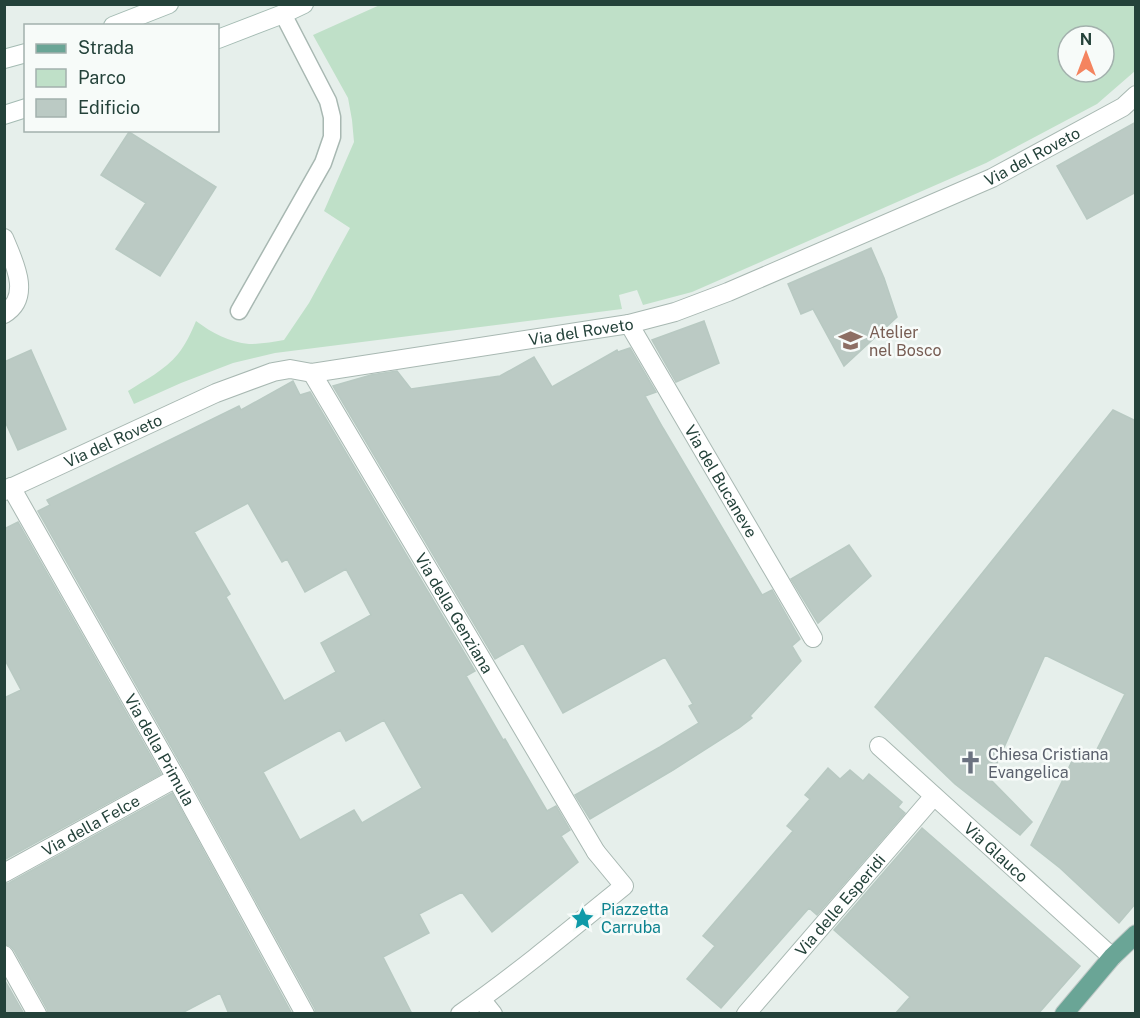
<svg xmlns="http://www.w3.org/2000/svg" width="1140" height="1018" font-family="'Public Sans',sans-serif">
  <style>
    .green { fill: #bfe0c8; fill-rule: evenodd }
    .building { fill: #bbcac4; stroke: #b8c9c2; stroke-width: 1.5; fill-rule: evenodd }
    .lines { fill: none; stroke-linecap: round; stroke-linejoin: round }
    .service-casing { stroke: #a8b8b2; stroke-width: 19 }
    .pedestrian-casing { stroke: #a8b8b2; stroke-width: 20 }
    .minor-casing { stroke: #a8b8b2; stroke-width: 20 }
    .secondary-casing { stroke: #a4bbb3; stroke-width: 20 }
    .primary-casing { stroke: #c2cac8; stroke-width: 20 }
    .service { stroke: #fff; stroke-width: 16 }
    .pedestrian { stroke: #fff; stroke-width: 18 }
    .minor { stroke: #fff; stroke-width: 18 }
    .secondary { stroke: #fff; stroke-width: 18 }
    .primary { stroke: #6aa596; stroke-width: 18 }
    .labels { text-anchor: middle; stroke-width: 5; stroke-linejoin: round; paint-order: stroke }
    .street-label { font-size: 16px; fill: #24423a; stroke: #f7fbf9 }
    .education-label { font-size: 16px; fill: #785e54; stroke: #f7fbf9; text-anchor: start }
    .worship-label { font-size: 16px; fill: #5b616d; stroke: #f7fbf9; text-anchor: start }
    .culture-label { font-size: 16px; fill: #0d838f; stroke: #f7fbf9; text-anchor: start }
  </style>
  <rect width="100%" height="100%" fill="#e6efeb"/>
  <path class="green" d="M 382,4 L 1135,5 L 1135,71 L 1097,104 L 986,163 L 692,292 L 643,305 L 637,290 L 619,295 L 622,309 L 275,353 L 233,363 L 181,383 L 134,404 L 128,391 C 145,380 165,370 178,354 C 186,344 191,333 196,321 C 212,333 229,342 249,344 C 260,344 273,342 284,340 L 309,303 L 350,228 L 324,211 L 354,142 L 352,120 L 348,98 L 313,35 ZM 1068,36 L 1104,36 L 1104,72 L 1068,72 Z"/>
  <path class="building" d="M 1136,122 L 1136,192 L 1087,219 L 1057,166 Z
    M 129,132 L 216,187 L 160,276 L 116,249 L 146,203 L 101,175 Z
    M 871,248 L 884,278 L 897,317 L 844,366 L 813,309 L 801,314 L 788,284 Z
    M 704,321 L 719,363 L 676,382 L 652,340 Z
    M 630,348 L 656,392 L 645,396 L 663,428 L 762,595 L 772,590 L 800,639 L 792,646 L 801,661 L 750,716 L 752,718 L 739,728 L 673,770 L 590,819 L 575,795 L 660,747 L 699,723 L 689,706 L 693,704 L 665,657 L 563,713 L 523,643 L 495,659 L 333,386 L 371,375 L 397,371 L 411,389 L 500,376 L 534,357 L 552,387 L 617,350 L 618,352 Z
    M 31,350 L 66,429 L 18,450 L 4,419 L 4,362 Z
    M 293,381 L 300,395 L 310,392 L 475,671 L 466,676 L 503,740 L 505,739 L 547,811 L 556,806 L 570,830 L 561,836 L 578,862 L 492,932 L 462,892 L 419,914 L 429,933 L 383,957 L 412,1014 L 316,1014 L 315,1009 L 186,773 L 38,511 L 50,505 L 47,500 L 239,406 L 241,410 ZM 248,503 L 282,562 L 287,559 L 305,592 L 346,569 L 371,615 L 321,643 L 336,672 L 284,701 L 226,597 L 230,594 L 194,532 ZM 384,720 L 422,788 L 362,823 L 354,810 L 300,840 L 263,772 L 340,730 L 346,741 Z
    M 1113,410 L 1136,421 L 1136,903 L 1119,923 L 1060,868 L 1031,845 L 1075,755 L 1090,763 L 1125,694 L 1045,655 L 990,779 L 1032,822 L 1020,835 L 955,784 L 875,707 Z
    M 18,522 L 161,774 L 4,860 L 4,698 L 21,690 L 4,658 L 4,529 Z
    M 849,545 L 871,576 L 818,623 L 791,579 Z
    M 828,768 L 840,779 L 850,770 L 863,781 L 869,774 L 902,802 L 898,807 L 905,813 L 817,915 L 809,908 L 721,1008 L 687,979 L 715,946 L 703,936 L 793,831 L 787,826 L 810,799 L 805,795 Z
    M 172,793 L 292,1014 L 229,1014 L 220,993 L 180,1014 L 48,1014 L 47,1009 L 14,950 L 10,946 L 4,944 L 4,884 L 9,883 Z
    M 922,828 L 1080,966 L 1038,1014 L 895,1014 L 910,997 L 834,930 Z
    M 4,979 L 24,1014 L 4,1014 Z"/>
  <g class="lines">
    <defs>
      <path id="service" d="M 239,311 L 323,163 L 332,137 L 332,117 L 328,101 L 283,14"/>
      <path id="pedestrian" d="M 481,999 L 493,1014
        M 460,1014 C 517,974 570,930 624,886 L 596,852"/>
      <g id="minor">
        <path d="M 4,238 C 13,260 33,297 4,314"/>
        <path id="s1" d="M 629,324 L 813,638"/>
        <path id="s2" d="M 312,373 L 596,852"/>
        <path id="s3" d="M 11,487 L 176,778 L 305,1014"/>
        <path id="s4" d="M 4,491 L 216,393 L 273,372 L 290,369 L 312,373 L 629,324 L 675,312 L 728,292 L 992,178 L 1123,107 L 1136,95"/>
        <path id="s5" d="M 879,746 L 1112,957"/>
        <path id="s6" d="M 4,873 L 176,778"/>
        <path d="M 4,955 L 37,1014"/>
        <path id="s7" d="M 746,1014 L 934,796"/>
      </g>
      <path id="secondary" d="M 113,26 L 169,4
        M 218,39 L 283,14 L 304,4
        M 4,59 L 26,53
        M 4,115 L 26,108"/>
      <path id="primary" d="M 1064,1014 L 1112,957 L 1136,934"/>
    </defs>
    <use href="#service" class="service-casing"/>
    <use href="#pedestrian" class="pedestrian-casing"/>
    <use href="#minor" class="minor-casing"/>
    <use href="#secondary" class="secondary-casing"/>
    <use href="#primary" class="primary-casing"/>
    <use href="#service" class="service"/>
    <use href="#pedestrian" class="pedestrian"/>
    <use href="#minor" class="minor"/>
    <use href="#secondary" class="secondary"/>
    <use href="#primary" class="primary"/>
  </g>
  <defs>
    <symbol id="school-bare" viewBox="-9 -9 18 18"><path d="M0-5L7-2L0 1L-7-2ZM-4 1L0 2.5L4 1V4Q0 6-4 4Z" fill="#8d6e63" stroke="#f7fbf9" stroke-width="2.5" paint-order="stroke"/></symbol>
    <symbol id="church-bare" viewBox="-9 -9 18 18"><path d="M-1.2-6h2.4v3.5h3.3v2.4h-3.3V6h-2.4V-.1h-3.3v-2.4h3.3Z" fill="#6b7280" stroke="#f7fbf9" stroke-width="2.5" paint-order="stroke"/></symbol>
    <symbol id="sight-bare" viewBox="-9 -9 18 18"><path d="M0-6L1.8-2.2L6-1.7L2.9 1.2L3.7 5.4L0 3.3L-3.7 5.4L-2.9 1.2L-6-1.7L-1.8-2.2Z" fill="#0f9aa8" stroke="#f7fbf9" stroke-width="2.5" paint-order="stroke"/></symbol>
  </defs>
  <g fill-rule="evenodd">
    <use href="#school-bare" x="834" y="324" width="33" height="33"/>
    <use href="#church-bare" x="954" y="746" width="33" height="33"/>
    <use href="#sight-bare" x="566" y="902" width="33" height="33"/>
  </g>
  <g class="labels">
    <g class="street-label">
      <text dy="6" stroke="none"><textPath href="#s4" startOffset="1092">Via del Roveto</textPath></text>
      <text dy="6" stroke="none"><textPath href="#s4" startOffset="606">Via del Roveto</textPath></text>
      <text dy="6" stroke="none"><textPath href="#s4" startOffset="120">Via del Roveto</textPath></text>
      <text dy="6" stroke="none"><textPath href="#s1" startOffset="182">Via del Bucaneve</textPath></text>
      <text dy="6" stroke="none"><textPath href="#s2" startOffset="279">Via della Genziana</textPath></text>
      <text dy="6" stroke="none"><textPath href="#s3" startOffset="302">Via della Primula</textPath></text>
      <text dy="6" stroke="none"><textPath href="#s6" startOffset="99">Via della Felce</textPath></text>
      <text dy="6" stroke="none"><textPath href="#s5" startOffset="158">Via Glauco</textPath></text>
      <text dy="6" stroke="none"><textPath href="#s7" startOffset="144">Via delle Esperidi</textPath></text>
    </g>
    <g class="education-label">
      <text x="869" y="338">Atelier<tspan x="869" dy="18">nel Bosco</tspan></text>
    </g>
    <g class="worship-label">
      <text x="988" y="760">Chiesa Cristiana<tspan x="988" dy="18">Evangelica</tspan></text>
    </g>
    <g class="culture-label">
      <text x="601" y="915">Piazzetta<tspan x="601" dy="18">Carruba</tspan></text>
    </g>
  </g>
  <rect width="1140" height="1018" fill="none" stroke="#24423a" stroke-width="12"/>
  <rect x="24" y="24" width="195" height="108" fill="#f7fbf9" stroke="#a3b1ad" stroke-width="1.5"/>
  <rect x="36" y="44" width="30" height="9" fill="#6aa596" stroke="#a3b1ad" stroke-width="1.5"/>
  <text x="78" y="54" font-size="18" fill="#24423a">Strada</text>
  <rect x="36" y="69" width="30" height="18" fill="#bfe0c8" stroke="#a3b1ad" stroke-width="1.5"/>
  <text x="78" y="84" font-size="18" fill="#24423a">Parco</text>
  <rect x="36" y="99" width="30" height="18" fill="#bbcac4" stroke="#a3b1ad" stroke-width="1.5"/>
  <text x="78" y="114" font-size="18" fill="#24423a">Edificio</text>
  <g transform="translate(1086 54)"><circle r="28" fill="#f7fbf9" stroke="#a3b1ad" stroke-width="1.5"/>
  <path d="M0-4.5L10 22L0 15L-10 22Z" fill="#f4845f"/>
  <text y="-9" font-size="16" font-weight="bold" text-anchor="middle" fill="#24423a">N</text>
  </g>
</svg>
